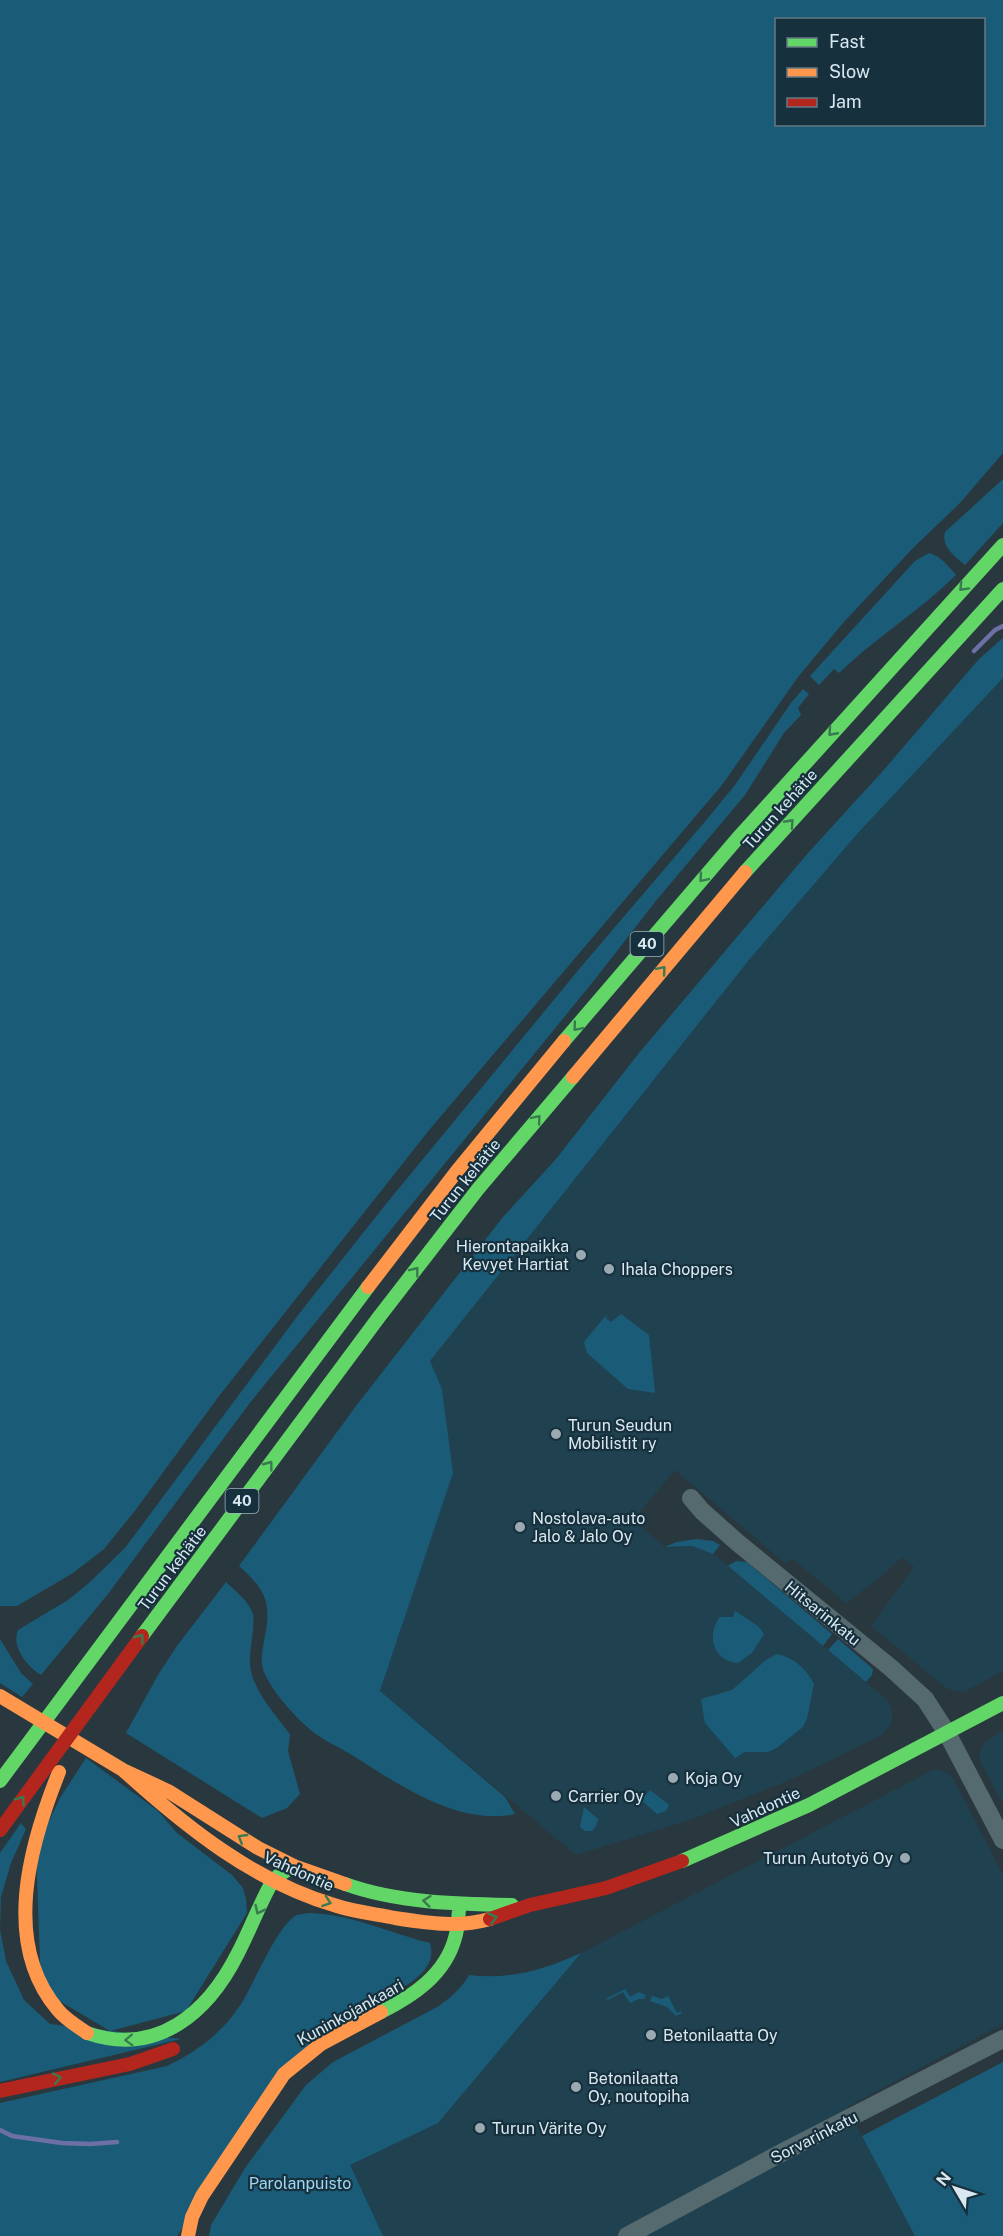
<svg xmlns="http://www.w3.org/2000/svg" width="1003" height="2236" font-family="'Public Sans',sans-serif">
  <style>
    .built { fill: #204150 }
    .green { fill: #1a5c77; fill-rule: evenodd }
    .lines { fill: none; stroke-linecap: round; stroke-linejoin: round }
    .stream { stroke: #6d70a5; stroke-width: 4.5 }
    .street { stroke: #556a6e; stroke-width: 18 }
    .fast { stroke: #63d668; stroke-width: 14 }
    .slow { stroke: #ff974d; stroke-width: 14 }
    .jam { stroke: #b3261e; stroke-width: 14 }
    .oneway { stroke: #397b50 }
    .poi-dot { fill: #9baab2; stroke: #16313d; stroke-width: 2 }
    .labels { text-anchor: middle; stroke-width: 4.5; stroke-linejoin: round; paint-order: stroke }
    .shield { fill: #16313d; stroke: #9eb1ba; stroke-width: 1.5 }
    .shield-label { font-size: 15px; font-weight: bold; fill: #d9e8f0 }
    .street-label { font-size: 16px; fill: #d9e8f0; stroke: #16313d }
    .poi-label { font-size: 16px; fill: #d9e8f0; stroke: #16313d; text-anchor: start }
    .park-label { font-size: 16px; fill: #9ed7f4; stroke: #16313d }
  </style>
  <rect width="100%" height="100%" fill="#29383f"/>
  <path class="built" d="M 1003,678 L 1003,1671 L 964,1692 L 954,1691 L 945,1687 L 871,1626 L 914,1567 L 902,1557 L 878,1579 L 846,1603 L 792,1558 L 786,1564 L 675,1470 L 633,1520 L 666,1548 L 693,1546 L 711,1552 L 886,1699 L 892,1709 L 892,1723 L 882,1735 L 790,1780 L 690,1820 L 576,1855 L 380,1691 L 453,1473 L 442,1389 L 430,1361 L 749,960 L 858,833 Z
    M 1003,1731 L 1003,1804 L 981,1763 L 979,1754 L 985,1742 Z
    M 935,1769 L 947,1773 L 953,1778 L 1003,1875 L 1003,2024 L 847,2107 L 915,2236 L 383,2236 L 349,2165 L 438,2123 L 581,1953 Z"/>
  <path class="green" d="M 0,0 L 1003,0 L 1003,453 L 959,504 L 914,547 L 843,623 L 798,677 L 722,785 L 430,1129 L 219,1396 L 134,1512 L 104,1549 L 73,1573 L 17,1606 L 0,1606 ZM 776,20 L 984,20 L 984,124 L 776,124 Z
    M 1003,479 L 1003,523 L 965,565 C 955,556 941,547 945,532 Z
    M 929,553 C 941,556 948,566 956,575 C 920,611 876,637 839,673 L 834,669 L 819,685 L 810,676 L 915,561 Z
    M 1003,638 L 1003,678 L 858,833 L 749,960 L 430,1361 L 442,1389 L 453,1473 L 380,1691 L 505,1797 L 515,1814 C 457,1826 398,1784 352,1755 C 337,1746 318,1738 306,1726 C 291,1712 272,1691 264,1672 C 260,1661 262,1653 264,1641 C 272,1604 267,1591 239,1566 L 356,1406 L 503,1217 L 556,1159 L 639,1053 L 808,853 L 882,772 L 979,659 Z
    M 803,689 L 809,694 L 798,708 L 801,715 L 784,733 L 745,795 L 655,902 L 596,978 L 249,1404 L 108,1594 L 41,1675 C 27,1666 11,1647 18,1630 L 68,1600 L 89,1583 L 125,1548 L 302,1310 L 386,1204 L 580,968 L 708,818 L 735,785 L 791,703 Z
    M 607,1314 L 606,1318 L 611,1322 L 621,1314 L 649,1335 L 655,1393 L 628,1389 L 587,1353 L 584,1342 Z
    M 696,1539 L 713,1541 L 720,1545 L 713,1554 L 693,1546 L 664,1547 L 677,1542 Z
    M 736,1561 L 747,1562 L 832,1634 L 823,1646 L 728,1566 Z
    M 226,1582 C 236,1592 248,1600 253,1614 C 255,1631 249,1648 250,1665 C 252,1689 276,1716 290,1734 L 288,1751 L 300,1794 L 287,1808 L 262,1818 L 126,1733 L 158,1675 L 177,1646 Z
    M 735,1611 L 758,1626 L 764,1634 L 752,1653 L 738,1663 C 713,1661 706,1635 720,1617 L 733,1617 Z
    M 0,1639 L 21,1673 L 33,1684 L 22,1697 L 0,1683 Z
    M 838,1639 L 873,1669 L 872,1675 L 866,1682 L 828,1650 Z
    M 777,1654 C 795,1658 806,1669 814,1684 L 807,1718 L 803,1727 L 778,1747 L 768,1752 L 745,1752 L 735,1758 L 705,1723 L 701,1699 L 732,1690 L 766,1660 Z
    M 86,1758 L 158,1811 L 177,1833 L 232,1875 L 243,1888 L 246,1899 L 247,1913 L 186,2011 L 110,2031 L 41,1990 L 36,1848 L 60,1798 Z
    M 650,1790 L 669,1805 L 666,1811 L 657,1814 L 641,1800 Z
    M 584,1807 L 598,1819 L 596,1826 L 592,1831 L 585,1831 L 580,1827 Z
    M 21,1823 L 26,1829 L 11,1863 L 1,1897 L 0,1929 L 6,1961 L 24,2000 L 50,2024 L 181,2039 L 0,2082 L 0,1853 Z
    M 309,1913 C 352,1914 389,1933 430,1943 C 432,1952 432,1958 427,1966 C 414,1989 359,2008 336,2021 C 329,2024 323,2029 316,2033 L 177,2236 L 0,2236 L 0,2103 L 167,2066 C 197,2052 223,2032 241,2004 C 255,1982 275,1930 295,1916 C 298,1914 305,1914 309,1913 Z
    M 581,1953 L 438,2123 L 350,2165 L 383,2236 L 209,2236 L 211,2225 L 245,2168 L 306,2085 L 333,2062 L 439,2006 C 452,1996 461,1989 469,1975 C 509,1980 544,1970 581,1953 Z
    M 625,1989 L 630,1997 L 639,1992 L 646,1995 L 644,1999 L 639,1999 L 630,2003 L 623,1992 L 608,2000 L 606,1999 Z
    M 652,1996 L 662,1999 L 668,1996 L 677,2013 L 681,2011 L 682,2013 L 676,2016 L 667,2007 L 650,2001 Z
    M 1003,2062 L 1003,2236 L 915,2236 L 862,2136 Z"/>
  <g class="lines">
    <path class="stream" d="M 974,651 L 995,630 L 1003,626
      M 0,2130 L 12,2136 L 62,2143 L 90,2144 L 117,2142"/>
    <path class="street" d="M 691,1498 L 702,1511 L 738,1543 L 891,1668 L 925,1699 L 947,1733 L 1003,1840
      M 627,2236 L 783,2152 L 1003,2039"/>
    <path class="fast" d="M 745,872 L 1003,589
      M 564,1041 L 737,839 L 1003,545
      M 142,1636 L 379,1317 L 478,1189 L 573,1077
      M 0,1781 L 368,1287
      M 682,1861 L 809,1805 L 1003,1703
      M 345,1884 C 398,1903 457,1904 512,1905
      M 381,2012 C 413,1996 445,1975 455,1938 C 458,1929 458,1919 459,1910
      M 87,2033 C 157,2057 208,2013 238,1953 C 250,1930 259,1905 272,1882 L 279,1875 L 294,1866"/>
    <path class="slow" d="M 573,1077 L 745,872
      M 368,1287 L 457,1171 L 564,1041
      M 0,1696 L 123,1770 L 168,1791 L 258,1848 L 294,1866 L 345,1884
      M 123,1770 C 186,1827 254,1882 337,1906 C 356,1912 376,1914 395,1918 C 428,1923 458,1928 490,1919
      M 59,1772 C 30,1844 1,1943 58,2010 C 65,2019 77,2026 87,2033
      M 188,2236 L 192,2217 L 202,2196 L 284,2074 L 321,2044 L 381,2012"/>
    <path class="jam" d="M 0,1830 L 142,1636
      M 490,1919 L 530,1905 L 606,1888 L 682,1861
      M 0,2091 L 130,2064 L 173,2049"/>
  </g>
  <defs><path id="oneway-chevron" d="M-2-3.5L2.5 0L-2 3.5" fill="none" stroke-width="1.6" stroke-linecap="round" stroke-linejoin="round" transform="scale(1.5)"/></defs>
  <g class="oneway">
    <use href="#oneway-chevron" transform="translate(963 587) rotate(133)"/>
    <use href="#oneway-chevron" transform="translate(832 732) rotate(132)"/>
    <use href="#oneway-chevron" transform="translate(790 823) rotate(-48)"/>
    <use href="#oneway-chevron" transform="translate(703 878) rotate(130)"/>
    <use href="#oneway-chevron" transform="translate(662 970) rotate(-50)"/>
    <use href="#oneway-chevron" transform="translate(577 1027) rotate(130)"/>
    <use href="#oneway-chevron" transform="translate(537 1119) rotate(-50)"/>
    <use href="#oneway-chevron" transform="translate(415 1271) rotate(-52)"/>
    <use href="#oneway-chevron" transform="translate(269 1465) rotate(-53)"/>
    <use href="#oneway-chevron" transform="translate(140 1638) rotate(-53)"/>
    <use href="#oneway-chevron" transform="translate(21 1800) rotate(-55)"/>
    <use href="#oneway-chevron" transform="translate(242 1838) rotate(-149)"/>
    <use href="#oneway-chevron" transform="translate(427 1901) rotate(-174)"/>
    <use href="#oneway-chevron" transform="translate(327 1902) rotate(19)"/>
    <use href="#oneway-chevron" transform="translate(259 1910) rotate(116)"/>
    <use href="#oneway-chevron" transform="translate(493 1918) rotate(-15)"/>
    <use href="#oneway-chevron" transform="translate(129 2040) rotate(178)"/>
    <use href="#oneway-chevron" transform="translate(57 2078) rotate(-12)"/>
  </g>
  <g class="poi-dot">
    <circle cx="581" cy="1255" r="6"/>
    <circle cx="609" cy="1269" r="6"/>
    <circle cx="556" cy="1434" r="6"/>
    <circle cx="520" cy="1527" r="6"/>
    <circle cx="673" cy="1778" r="6"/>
    <circle cx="556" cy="1796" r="6"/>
    <circle cx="905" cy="1858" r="6"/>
    <circle cx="651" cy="2035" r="6"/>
    <circle cx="576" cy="2087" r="6"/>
    <circle cx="480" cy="2128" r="6"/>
  </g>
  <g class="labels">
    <g class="shield">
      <rect x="630.5" y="932" width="33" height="24" rx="4.5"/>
      <rect x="225.5" y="1489" width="33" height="24" rx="4.5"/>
    </g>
    <g class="shield-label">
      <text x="647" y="949">40</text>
      <text x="242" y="1506">40</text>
    </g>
    <g class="street-label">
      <text transform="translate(780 809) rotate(-48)" y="6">Turun kehätie</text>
      <text transform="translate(465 1180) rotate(-51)" y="6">Turun kehätie</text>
      <text transform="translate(172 1568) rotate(-53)" y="6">Turun kehätie</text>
      <text transform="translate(823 1613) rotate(39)" y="6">Hitsarinkatu</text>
      <text transform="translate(765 1807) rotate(-25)" y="6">Vahdontie</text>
      <text transform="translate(299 1871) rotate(24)" y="6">Vahdontie</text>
      <text transform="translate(350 2012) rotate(-29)" y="6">Kuninkojankaari</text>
      <text transform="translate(814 2137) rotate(-27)" y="6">Sorvarinkatu</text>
    </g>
    <g class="poi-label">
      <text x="569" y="1252" text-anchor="end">Hierontapaikka<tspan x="569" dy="18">Kevyet Hartiat</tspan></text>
      <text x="621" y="1275">Ihala Choppers</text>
      <text x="568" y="1431">Turun Seudun<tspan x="568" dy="18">Mobilistit ry</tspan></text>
      <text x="532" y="1524">Nostolava-auto<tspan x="532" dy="18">Jalo &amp; Jalo Oy</tspan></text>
      <text x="685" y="1784">Koja Oy</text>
      <text x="568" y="1802">Carrier Oy</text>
      <text x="893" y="1864" text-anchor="end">Turun Autotyö Oy</text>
      <text x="663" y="2041">Betonilaatta Oy</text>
      <text x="588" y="2084">Betonilaatta<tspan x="588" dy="18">Oy, noutopiha</tspan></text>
      <text x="492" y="2134">Turun Värite Oy</text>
    </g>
    <g class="park-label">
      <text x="300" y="2189">Parolanpuisto</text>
    </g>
  </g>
  <rect x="775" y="18" width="210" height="108" fill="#16313d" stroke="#647a85" stroke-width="1.5"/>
  <rect x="787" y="38" width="30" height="9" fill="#63d668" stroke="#647a85" stroke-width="1.5"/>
  <text x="829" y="48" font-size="18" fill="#d9e8f0">Fast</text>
  <rect x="787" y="68" width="30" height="9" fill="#ff974d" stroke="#647a85" stroke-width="1.5"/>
  <text x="829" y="78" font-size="18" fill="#d9e8f0">Slow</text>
  <rect x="787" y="98" width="30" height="9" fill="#b3261e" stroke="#647a85" stroke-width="1.5"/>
  <text x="829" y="108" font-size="18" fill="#d9e8f0">Jam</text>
  <g transform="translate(955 2188) rotate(309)" stroke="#16313d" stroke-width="4.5" paint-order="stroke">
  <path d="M0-4.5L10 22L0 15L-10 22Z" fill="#d9e8f0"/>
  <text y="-9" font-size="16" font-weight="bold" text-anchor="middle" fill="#d9e8f0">N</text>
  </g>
</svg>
